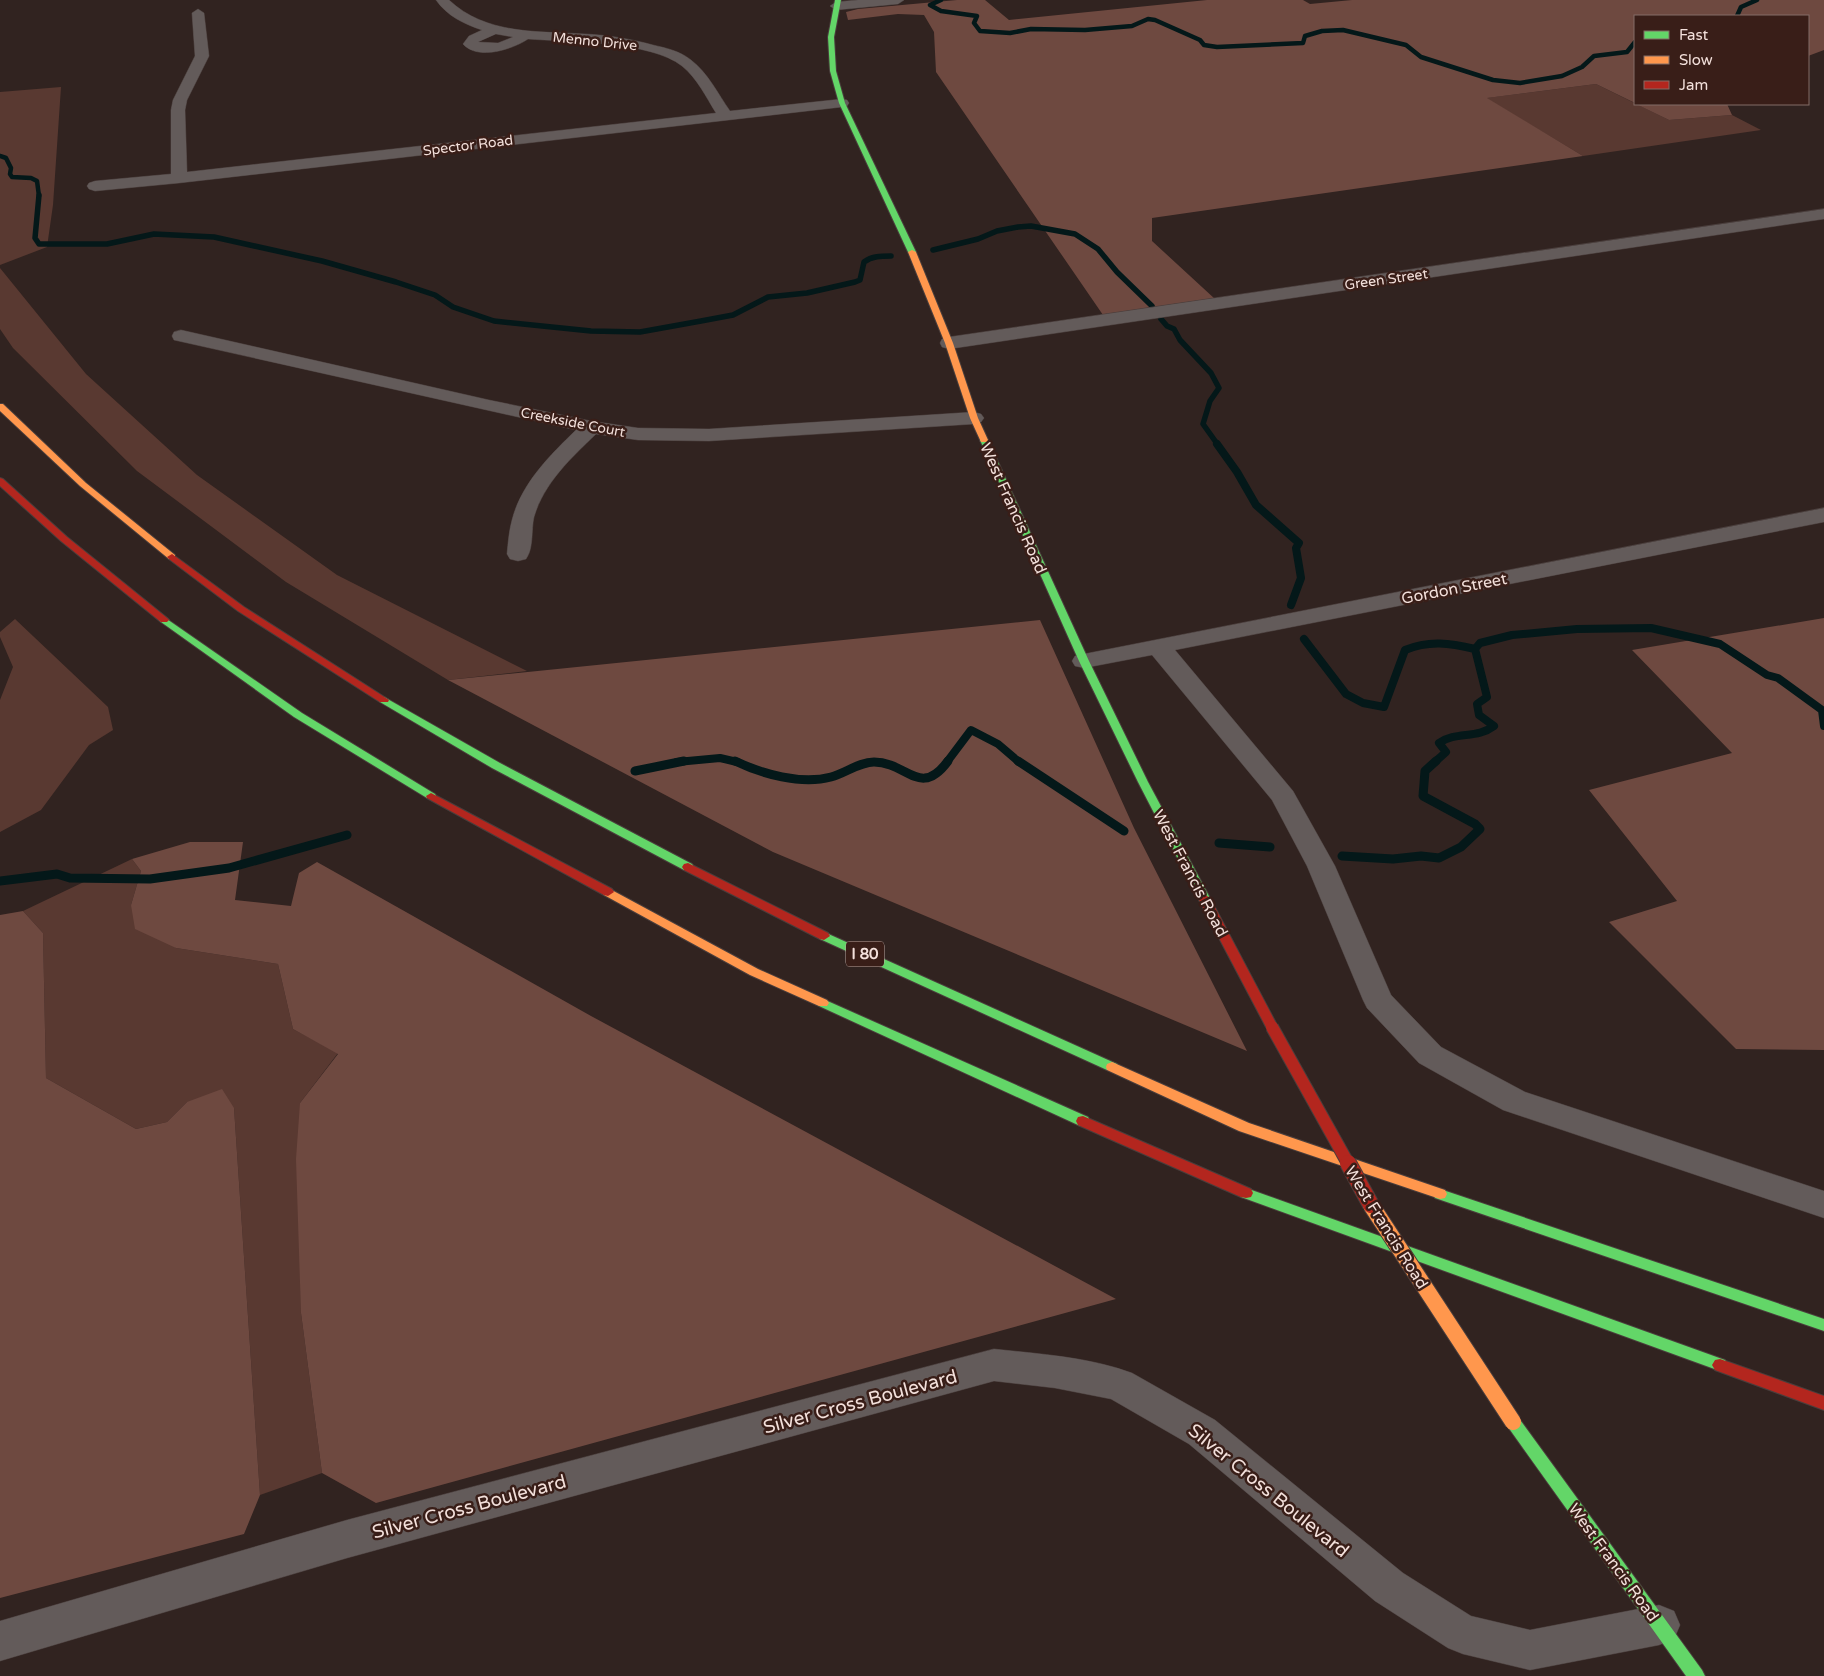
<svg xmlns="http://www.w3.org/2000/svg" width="1824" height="1676" font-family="'Varela Round',sans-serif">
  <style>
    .green { fill: #593931 }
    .forest { fill: #6e4940 }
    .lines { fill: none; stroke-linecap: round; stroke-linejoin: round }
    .stream-far3 { stroke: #041819; stroke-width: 4.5 }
    .stream-far2 { stroke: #041819; stroke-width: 5.5 }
    .stream-far1 { stroke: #041819; stroke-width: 8 }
    .stream { stroke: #041819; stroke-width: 9 }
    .street-casing { stroke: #4a3e3c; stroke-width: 1 }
    .fast-casing { stroke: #4a3e3c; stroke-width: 2 }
    .slow-casing { stroke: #4a3e3c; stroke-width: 2 }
    .jam-casing { stroke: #4a3e3c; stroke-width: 2 }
    .street { fill: #635b5a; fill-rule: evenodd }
    .fast { fill: #63d668; fill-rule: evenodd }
    .slow { fill: #ff974d; fill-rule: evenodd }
    .jam { fill: #b3261e; fill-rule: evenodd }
    .slow-bridge-casing { stroke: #4a3e3c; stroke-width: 18; stroke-linecap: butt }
    .jam-bridge-far1-casing { stroke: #4a3e3c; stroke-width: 14; stroke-linecap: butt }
    .jam-bridge-casing { stroke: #4a3e3c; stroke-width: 18; stroke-linecap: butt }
    .slow-bridge { stroke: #ff974d; stroke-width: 16 }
    .jam-bridge-far1 { stroke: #b3261e; stroke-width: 12 }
    .jam-bridge { stroke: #b3261e; stroke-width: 16 }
    .labels { text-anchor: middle; stroke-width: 5; stroke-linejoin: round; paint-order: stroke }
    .far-street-label { font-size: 14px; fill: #f3e0db; stroke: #391e18 }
    .shield { fill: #391e18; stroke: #bba6a0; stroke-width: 1 }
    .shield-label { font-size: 15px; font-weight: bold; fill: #f3e0db }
    .street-label { font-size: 16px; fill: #f3e0db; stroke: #391e18 }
    .near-street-label { font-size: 19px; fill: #f3e0db; stroke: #391e18 }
  </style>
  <rect width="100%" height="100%" fill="#312320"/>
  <path class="green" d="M 1596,84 L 1669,120 L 1732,115 L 1761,130 L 1583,156 L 1486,98 Z
    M 61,87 L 53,205 L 47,247 L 0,265 L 0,92 Z
    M 0,268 L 86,374 L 197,475 L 337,575 L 527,671 L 448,680 L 286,582 L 137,471 L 13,348 L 0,329 Z
    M 15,619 L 108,707 L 113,730 L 89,745 L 41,810 L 0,832 L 0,700 L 13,667 L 0,637 L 0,632 Z
    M 132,859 L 141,871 L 131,905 L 176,948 L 278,964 L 293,1029 L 338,1053 L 300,1103 L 301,1313 L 322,1473 L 260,1495 L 234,1108 L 187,1102 L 167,1122 L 136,1129 L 46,1078 L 43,933 L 23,911 Z"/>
  <path class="forest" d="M 957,0 L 985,0 L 1009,20 L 1207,0 L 1303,0 L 1310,4 L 1352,0 L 1824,0 L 1824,50 L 1808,56 L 1808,16 L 1635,16 L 1635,103 L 1596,84 L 1487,98 L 1583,156 L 1152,218 L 1152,241 L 1215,299 L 1103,315 L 936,72 L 934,32 L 924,15 L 898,14 L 848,20 L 846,12 L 858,9 Z
    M 1636,104 L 1727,104 L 1732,115 L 1669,120 Z
    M 1824,618 L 1824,1050 L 1736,1049 L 1609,922 L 1677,901 L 1589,790 L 1732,753 L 1632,650 Z
    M 1040,620 L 1134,828 L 1247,1051 L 773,852 L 448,680 Z
    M 190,842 L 243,842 L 235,900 L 291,906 L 299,873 L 317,862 L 591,1016 L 1116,1299 L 376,1503 L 322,1473 L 301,1313 L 296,1159 L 300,1103 L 338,1054 L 293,1029 L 278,964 L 176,948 L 135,929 L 131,905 L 141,871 L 132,859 Z
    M 23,911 L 43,933 L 46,1078 L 136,1129 L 167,1122 L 187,1102 L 222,1089 L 234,1108 L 260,1495 L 244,1534 L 0,1598 L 0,915 Z"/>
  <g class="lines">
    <path class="stream-far3" d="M 941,0 L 930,5 L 941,11 L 977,16 L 974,23 L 980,31 L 1010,33 L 1031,29 L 1085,30 L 1132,26 L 1148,19 L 1155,20 L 1200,40 L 1204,45 L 1217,47 L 1303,43 L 1305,36 L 1322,31 L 1343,30 L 1406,45 L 1421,57 L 1493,80 L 1520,83 L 1562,76 L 1582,67 L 1594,56 L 1627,52 L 1635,42
      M 1737,16 L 1741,7 L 1757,0
      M 0,156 L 6,158 L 11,168 L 10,174 L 12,177 L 31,178 L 37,181 L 39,196"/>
    <path class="stream-far2" d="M 39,195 L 35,238 L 39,244 L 107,244 L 154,234 L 214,237 L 322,261 L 396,282 L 435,295 L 453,307 L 494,321 L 591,331 L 640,332 L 701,321 L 733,315 L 768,297 L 807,293 L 855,282 L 860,280 L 864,262 C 872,256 881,256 891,256
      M 933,250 L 978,239 L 997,231 L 1018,227 L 1031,226 L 1075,234 L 1098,249 L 1117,272 L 1152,306
      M 1161,319 L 1167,326 L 1174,329 L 1180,340 L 1211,373 L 1219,388 L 1210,401 L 1203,424 L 1218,445"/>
    <path class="stream-far1" d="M 1217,444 L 1237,472 L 1256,505 L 1299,543 L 1296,548 L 1301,578 L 1291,605
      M 1304,639 L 1346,694 L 1363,703 L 1384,707 L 1405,650 C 1429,640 1450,643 1475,649
      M 1475,649 L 1480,643 L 1512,635 L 1577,629 L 1651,628 L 1720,644 L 1767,675 L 1778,678 L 1822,710 L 1824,726
      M 677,762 L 720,758 L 737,762
      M 947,762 L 971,730 L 998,744 L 1019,762
      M 1435,762 L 1446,752 L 1439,743 C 1456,731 1477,739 1494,726 L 1479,715 L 1477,704 L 1487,697 L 1475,649"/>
    <path class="stream" d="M 735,761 C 762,774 801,785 831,777 C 846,773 859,762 874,762 C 907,762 920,799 948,761
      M 1018,761 L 1124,831
      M 635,771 L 684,761
      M 1219,843 L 1270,847
      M 1342,856 L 1393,859 L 1421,856 L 1439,858 L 1461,847 L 1480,829 L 1475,824 L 1423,796 L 1425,771 L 1436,761
      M 0,881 L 57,874 L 70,878 L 150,879 L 229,868 L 347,835"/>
    <defs>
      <path id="street" d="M 436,0 L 449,0 C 486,35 538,31 585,34 C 608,35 631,39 653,45 C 666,48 680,51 691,60 C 708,73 718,94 730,111 L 842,99 L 847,100 L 849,103 L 847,106 L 842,107 L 179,183 L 95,191 L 89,189 L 87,186 L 89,183 L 95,181 L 171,174 L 171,110 L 173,100 L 195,56 L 192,13 L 198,9 L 204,13 L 209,56 L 187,100 L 185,110 L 187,172 L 716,113 C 706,97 697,78 682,66 C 651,41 567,42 528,39 C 513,49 478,61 463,44 L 469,36 L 482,30 C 464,24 447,16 436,0 ZM 496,34 L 513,37 L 498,43 L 478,42 Z
        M 858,0 L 904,0 L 898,4 L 836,10 L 830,6 L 836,2 Z
        M 1824,209 L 1824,219 L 949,349 L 942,347 L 940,343 L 942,339 L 949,337 Z
        M 181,330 L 489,400 L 591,421 L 638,428 L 709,429 L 974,412 L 981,414 L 984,418 L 981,422 L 974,424 L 709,441 L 638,440 L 596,434 C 571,458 544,483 534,517 C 531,530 534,548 526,559 L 518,561 L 510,559 L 507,554 C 508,543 509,531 512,520 C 521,484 550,455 576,430 L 174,340 L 172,336 L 174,332 Z
        M 1824,508 L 1824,522 L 1175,650 L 1293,791 L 1335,866 L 1391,995 L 1441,1047 L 1525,1092 L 1824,1191 L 1824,1218 L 1503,1110 L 1419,1063 L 1367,1008 L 1363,1000 L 1307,866 L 1272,800 L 1152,655 L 1084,668 L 1075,666 L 1072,661 L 1075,656 L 1084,654 Z
        M 994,1349 C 1040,1354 1089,1357 1132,1373 L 1215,1420 L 1403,1573 L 1471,1616 L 1530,1630 L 1659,1605 L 1674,1611 L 1680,1625 L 1674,1639 L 1659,1645 L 1530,1670 L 1463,1654 L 1448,1648 L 1375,1601 L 1189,1444 L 1111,1399 L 1055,1388 L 994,1381 L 347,1558 L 0,1661 L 0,1621 L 347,1520 Z"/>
      <path id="fast" d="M 835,0 L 841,0 L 834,37 L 836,71 L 845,103 L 916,252 L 914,253 L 908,252 L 839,103 L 830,71 L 828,37 Z
        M 984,437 L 988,440 L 1089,661 L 1148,782 L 1210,898 L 1208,901 L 1200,901 L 1198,898 L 1138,782 L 1079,661 L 980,440 Z
        M 164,617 L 302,713 L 435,794 L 436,796 L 435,798 L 427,798 L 294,717 L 161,622 L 159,620 L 161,618 Z
        M 384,697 L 500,763 L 692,864 L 694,867 L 692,870 L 684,870 L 492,768 L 380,702 L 379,700 Z
        M 824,932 L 1117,1064 L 1118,1067 L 1117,1070 L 1107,1070 L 820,939 L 818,936 L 820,933 Z
        M 823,999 L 1088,1117 L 1090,1121 L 1088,1125 L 1083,1126 L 1078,1125 L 819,1006 L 817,1003 L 819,1000 Z
        M 1246,1188 L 1725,1360 L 1728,1365 L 1725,1370 L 1720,1371 L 1241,1197 L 1239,1193 L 1241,1189 Z
        M 1440,1189 L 1824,1319 L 1824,1331 L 1435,1198 L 1433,1194 L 1435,1190 Z
        M 1513,1415 L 1518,1417 L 1702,1670 L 1705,1676 L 1686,1676 L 1508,1427 L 1505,1422 L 1508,1417 Z"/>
      <path id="slow" d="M 912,250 L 916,252 L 953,343 L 978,418 L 988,440 L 987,442 L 981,442 L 970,418 L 945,343 L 908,252 Z
        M 0,404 L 3,404 L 86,483 L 175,555 L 175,559 L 169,559 L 80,486 L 0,411 Z
        M 608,888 L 758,969 L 827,1000 L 829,1003 L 827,1006 L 819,1006 L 750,975 L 604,895 L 602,892 L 604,889 Z
        M 1112,1062 L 1249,1123 L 1445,1190 L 1447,1194 L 1445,1198 L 1440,1199 L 1239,1131 L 1107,1070 L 1106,1067 L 1107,1064 Z"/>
      <path id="jam" d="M 0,478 L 3,479 L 67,537 L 167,618 L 169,620 L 167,622 L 161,622 L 61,541 L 0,486 Z
        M 172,554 L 244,607 L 389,700 L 388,702 L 380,702 L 238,611 L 169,559 L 167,557 Z
        M 431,793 L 612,889 L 614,892 L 608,896 L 604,895 L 427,798 L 426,796 Z
        M 688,863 L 828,933 L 830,936 L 824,940 L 820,939 L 684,870 L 682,867 L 684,864 Z
        M 1204,894 L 1210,898 L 1278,1027 L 1276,1030 L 1268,1030 L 1266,1027 L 1198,898 Z
        M 1083,1116 L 1251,1189 L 1253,1193 L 1251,1197 L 1246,1198 L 1241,1197 L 1078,1125 L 1076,1121 L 1078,1117 Z
        M 1720,1359 L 1824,1396 L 1824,1410 L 1715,1370 L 1712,1365 L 1715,1360 Z"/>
    </defs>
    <use href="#street" class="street-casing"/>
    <use href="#fast" class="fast-casing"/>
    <use href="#slow" class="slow-casing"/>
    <use href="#jam" class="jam-casing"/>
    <use href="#street" class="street"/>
    <use href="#fast" class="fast"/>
    <use href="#slow" class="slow"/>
    <use href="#jam" class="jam"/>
    <defs>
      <path id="slow-bridge" d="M 1371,1205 L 1513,1422"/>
      <path id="jam-bridge-far1" d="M 1272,1027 L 1349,1165"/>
      <path id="jam-bridge" d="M 1348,1163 L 1371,1205"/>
    </defs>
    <use href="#slow-bridge" class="slow-bridge-casing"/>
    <use href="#jam-bridge-far1" class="jam-bridge-far1-casing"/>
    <use href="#jam-bridge" class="jam-bridge-casing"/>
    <use href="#slow-bridge" class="slow-bridge"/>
    <use href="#jam-bridge-far1" class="jam-bridge-far1"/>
    <use href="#jam-bridge" class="jam-bridge"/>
  </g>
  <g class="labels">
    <g class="far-street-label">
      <text transform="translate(595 41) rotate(6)" y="5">Menno Drive</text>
      <text transform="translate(468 145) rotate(-7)" y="5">Spector Road</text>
      <text transform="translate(1386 279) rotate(-8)" y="5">Green Street</text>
      <text transform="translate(573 422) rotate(11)" y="5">Creekside Court</text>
    </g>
    <rect class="shield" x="846" y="941.5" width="38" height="25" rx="4"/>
    <g class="shield-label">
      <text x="865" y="959">I 80</text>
    </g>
    <g class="street-label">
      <text transform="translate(1014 508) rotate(66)" y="6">West Francis Road</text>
      <text transform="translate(1454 588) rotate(-11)" y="6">Gordon Street</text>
      <text transform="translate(1191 873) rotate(62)" y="6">West Francis Road</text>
      <text transform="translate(1387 1227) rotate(58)" y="6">West Francis Road</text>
      <text transform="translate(1614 1562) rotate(54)" y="6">West Francis Road</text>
    </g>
    <g class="near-street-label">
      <text transform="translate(860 1401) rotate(-15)" y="7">Silver Cross Boulevard</text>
      <text transform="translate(1269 1490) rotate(39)" y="7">Silver Cross Boulevard</text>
      <text transform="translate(469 1506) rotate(-15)" y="7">Silver Cross Boulevard</text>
    </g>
  </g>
  <rect x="1634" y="15" width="175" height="90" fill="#391e18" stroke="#836c66"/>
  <rect x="1644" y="31" width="25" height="8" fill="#63d668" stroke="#836c66"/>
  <text x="1679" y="40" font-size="15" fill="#f3e0db">Fast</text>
  <rect x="1644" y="56" width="25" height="8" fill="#ff974d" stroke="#836c66"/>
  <text x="1679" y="65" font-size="15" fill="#f3e0db">Slow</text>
  <rect x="1644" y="81" width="25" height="8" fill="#b3261e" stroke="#836c66"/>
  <text x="1679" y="90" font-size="15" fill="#f3e0db">Jam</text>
</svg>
